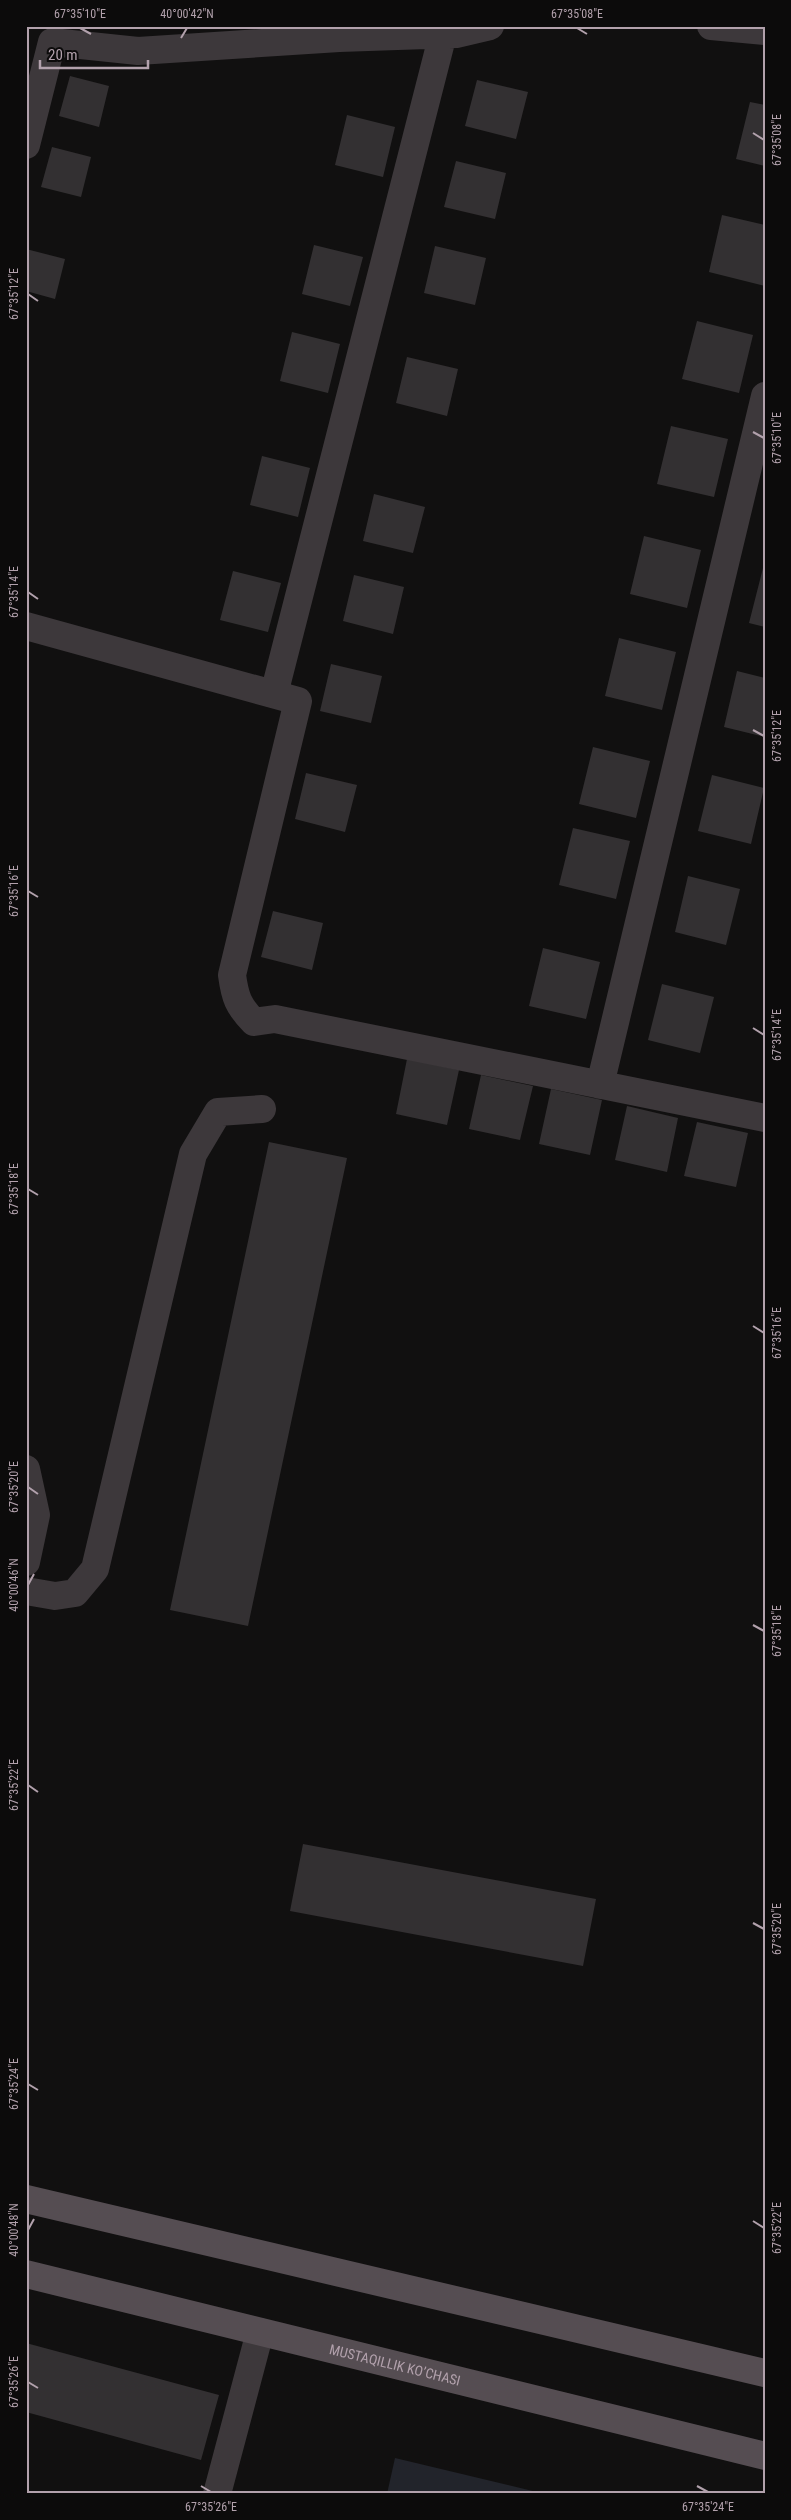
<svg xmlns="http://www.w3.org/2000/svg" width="791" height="2520" font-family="'Roboto Condensed',sans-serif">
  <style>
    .green { fill: #22242b }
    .building { fill: #333032 }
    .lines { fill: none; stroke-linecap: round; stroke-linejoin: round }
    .minor { stroke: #3d383b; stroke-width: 28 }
    .major { stroke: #554d52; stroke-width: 28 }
    .ticks { fill: none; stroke: #b2a1ac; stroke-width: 2 }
    .labels { text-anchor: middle; stroke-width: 4.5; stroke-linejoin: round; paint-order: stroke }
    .street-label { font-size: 14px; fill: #b2a1ac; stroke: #0c0b0b }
    .neatline { fill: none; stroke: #b2a1ac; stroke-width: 2 }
    .ticks-label { font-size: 12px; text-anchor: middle; fill: #b2a1ac }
  </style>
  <rect width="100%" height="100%" fill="#111010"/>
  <path class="green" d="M 395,2458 L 545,2494 L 387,2494 Z"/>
  <path class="building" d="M 70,76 L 109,86 L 99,127 L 59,116 Z
    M 477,80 L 528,92 L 516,139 L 465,126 Z
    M 750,102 L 765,105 L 765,166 L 736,159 Z
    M 347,115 L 395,127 L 383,177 L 335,165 Z
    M 52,147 L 91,157 L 81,197 L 41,187 Z
    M 456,161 L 506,173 L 495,219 L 444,207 Z
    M 722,215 L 765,225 L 765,286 L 709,272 Z
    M 314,245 L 363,257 L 350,306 L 302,294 Z
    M 435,246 L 486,258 L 475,305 L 424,293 Z
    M 26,249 L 65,259 L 55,299 L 26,291 Z
    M 697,321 L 753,335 L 739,393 L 682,379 Z
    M 292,332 L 340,344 L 328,393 L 280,381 Z
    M 407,357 L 458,369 L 447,416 L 396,403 Z
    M 671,426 L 728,439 L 714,497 L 657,484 Z
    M 262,456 L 310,468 L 298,517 L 250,505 Z
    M 374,494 L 425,507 L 413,553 L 363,541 Z
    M 644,536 L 701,550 L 687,608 L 630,594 Z
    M 763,568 L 765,568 L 765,627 L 749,623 Z
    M 233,571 L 281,583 L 268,632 L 220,620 Z
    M 354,575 L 404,587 L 393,634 L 343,621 Z
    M 619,638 L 676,652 L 662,710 L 605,696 Z
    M 331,664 L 382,676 L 371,723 L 320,711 Z
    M 737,671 L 765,678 L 765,737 L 724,727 Z
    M 593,747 L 650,761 L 636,818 L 579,804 Z
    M 306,773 L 357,785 L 345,832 L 295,819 Z
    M 712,775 L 764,788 L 751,844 L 698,831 Z
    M 573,828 L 630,841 L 616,899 L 559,885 Z
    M 688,876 L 740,889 L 726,945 L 675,932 Z
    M 273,911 L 323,923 L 312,970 L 261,957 Z
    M 543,948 L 600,962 L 586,1019 L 529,1006 Z
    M 662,984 L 714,997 L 700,1053 L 648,1040 Z
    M 407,1059 L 459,1070 L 447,1125 L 396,1114 Z
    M 481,1075 L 533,1086 L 520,1140 L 469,1129 Z
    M 551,1089 L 602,1100 L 590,1155 L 539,1144 Z
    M 627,1106 L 678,1118 L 667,1172 L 615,1160 Z
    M 697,1122 L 748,1133 L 736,1187 L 684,1176 Z
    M 269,1142 L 347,1158 L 248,1626 L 170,1610 Z
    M 303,1844 L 596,1899 L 583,1966 L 290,1911 Z
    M 26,2343 L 219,2395 L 201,2460 L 26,2412 Z"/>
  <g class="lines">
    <path class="minor" d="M 711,26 L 765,31
      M 26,145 L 52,42 L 138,51 L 339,38 L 456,34 L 490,26
      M 26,626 L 298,701 L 232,975 C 235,997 238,1006 254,1022 L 275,1019 L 765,1118
      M 274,694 L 443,34
      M 600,1085 L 765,396
      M 26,1469 L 36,1515 L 26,1562
      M 26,1591 L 55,1596 L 75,1593 L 95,1569 L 193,1154 L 218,1112 L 262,1109
      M 217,2494 L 260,2332"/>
    <g class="major">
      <path d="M 26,2199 L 765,2373"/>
      <path id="s1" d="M 26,2274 L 765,2456"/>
    </g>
  </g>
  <path class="ticks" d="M 80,28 L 91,34M 577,28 L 587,34M 181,38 L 187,28M 753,133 L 764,140M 28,294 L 38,301M 753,432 L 764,438M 28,592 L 38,599M 753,730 L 764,736M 28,891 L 38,897M 753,1028 L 764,1035M 28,1189 L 38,1195M 753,1326 L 764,1333M 28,1487 L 38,1494M 28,1585 L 34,1574M 753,1625 L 764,1631M 28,1785 L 38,1792M 753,1923 L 764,1929M 28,2084 L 38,2090M 753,2221 L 764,2228M 28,2230 L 34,2219M 28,2382 L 38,2388M 201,2486 L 211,2492M 697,2486 L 708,2492"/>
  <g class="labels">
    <g class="street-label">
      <text dy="5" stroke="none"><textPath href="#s1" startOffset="380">MUSTAQILLIK KO’CHASI</textPath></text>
    </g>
  </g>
  <rect width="791" height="2520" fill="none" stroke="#0c0b0b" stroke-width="55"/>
  <path d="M40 60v8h108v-8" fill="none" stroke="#b2a1ac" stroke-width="2.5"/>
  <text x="48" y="60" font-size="15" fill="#b2a1ac" stroke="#0c0b0b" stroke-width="4" paint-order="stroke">20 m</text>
  <rect x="28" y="28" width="736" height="2464" class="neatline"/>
  <g class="ticks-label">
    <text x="80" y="18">67°35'10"E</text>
    <text x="187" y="18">40°00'42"N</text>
    <text x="577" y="18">67°35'08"E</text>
    <text transform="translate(777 140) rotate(-90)" y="4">67°35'08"E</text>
    <text transform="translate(14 294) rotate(-90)" y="4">67°35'12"E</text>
    <text transform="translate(777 438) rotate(-90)" y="4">67°35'10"E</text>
    <text transform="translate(14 592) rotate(-90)" y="4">67°35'14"E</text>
    <text transform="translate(777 736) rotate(-90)" y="4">67°35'12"E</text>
    <text transform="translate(14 891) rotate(-90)" y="4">67°35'16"E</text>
    <text transform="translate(777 1035) rotate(-90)" y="4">67°35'14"E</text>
    <text transform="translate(14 1189) rotate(-90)" y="4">67°35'18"E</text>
    <text transform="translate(777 1333) rotate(-90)" y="4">67°35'16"E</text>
    <text transform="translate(14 1487) rotate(-90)" y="4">67°35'20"E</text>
    <text transform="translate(14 1585) rotate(-90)" y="4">40°00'46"N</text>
    <text transform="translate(777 1631) rotate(-90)" y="4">67°35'18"E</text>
    <text transform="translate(14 1785) rotate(-90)" y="4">67°35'22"E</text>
    <text transform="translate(777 1929) rotate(-90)" y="4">67°35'20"E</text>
    <text transform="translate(14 2084) rotate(-90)" y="4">67°35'24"E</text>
    <text transform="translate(777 2228) rotate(-90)" y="4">67°35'22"E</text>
    <text transform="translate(14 2230) rotate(-90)" y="4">40°00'48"N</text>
    <text transform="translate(14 2382) rotate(-90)" y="4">67°35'26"E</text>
    <text x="211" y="2511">67°35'26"E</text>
    <text x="708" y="2511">67°35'24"E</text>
  </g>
</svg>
